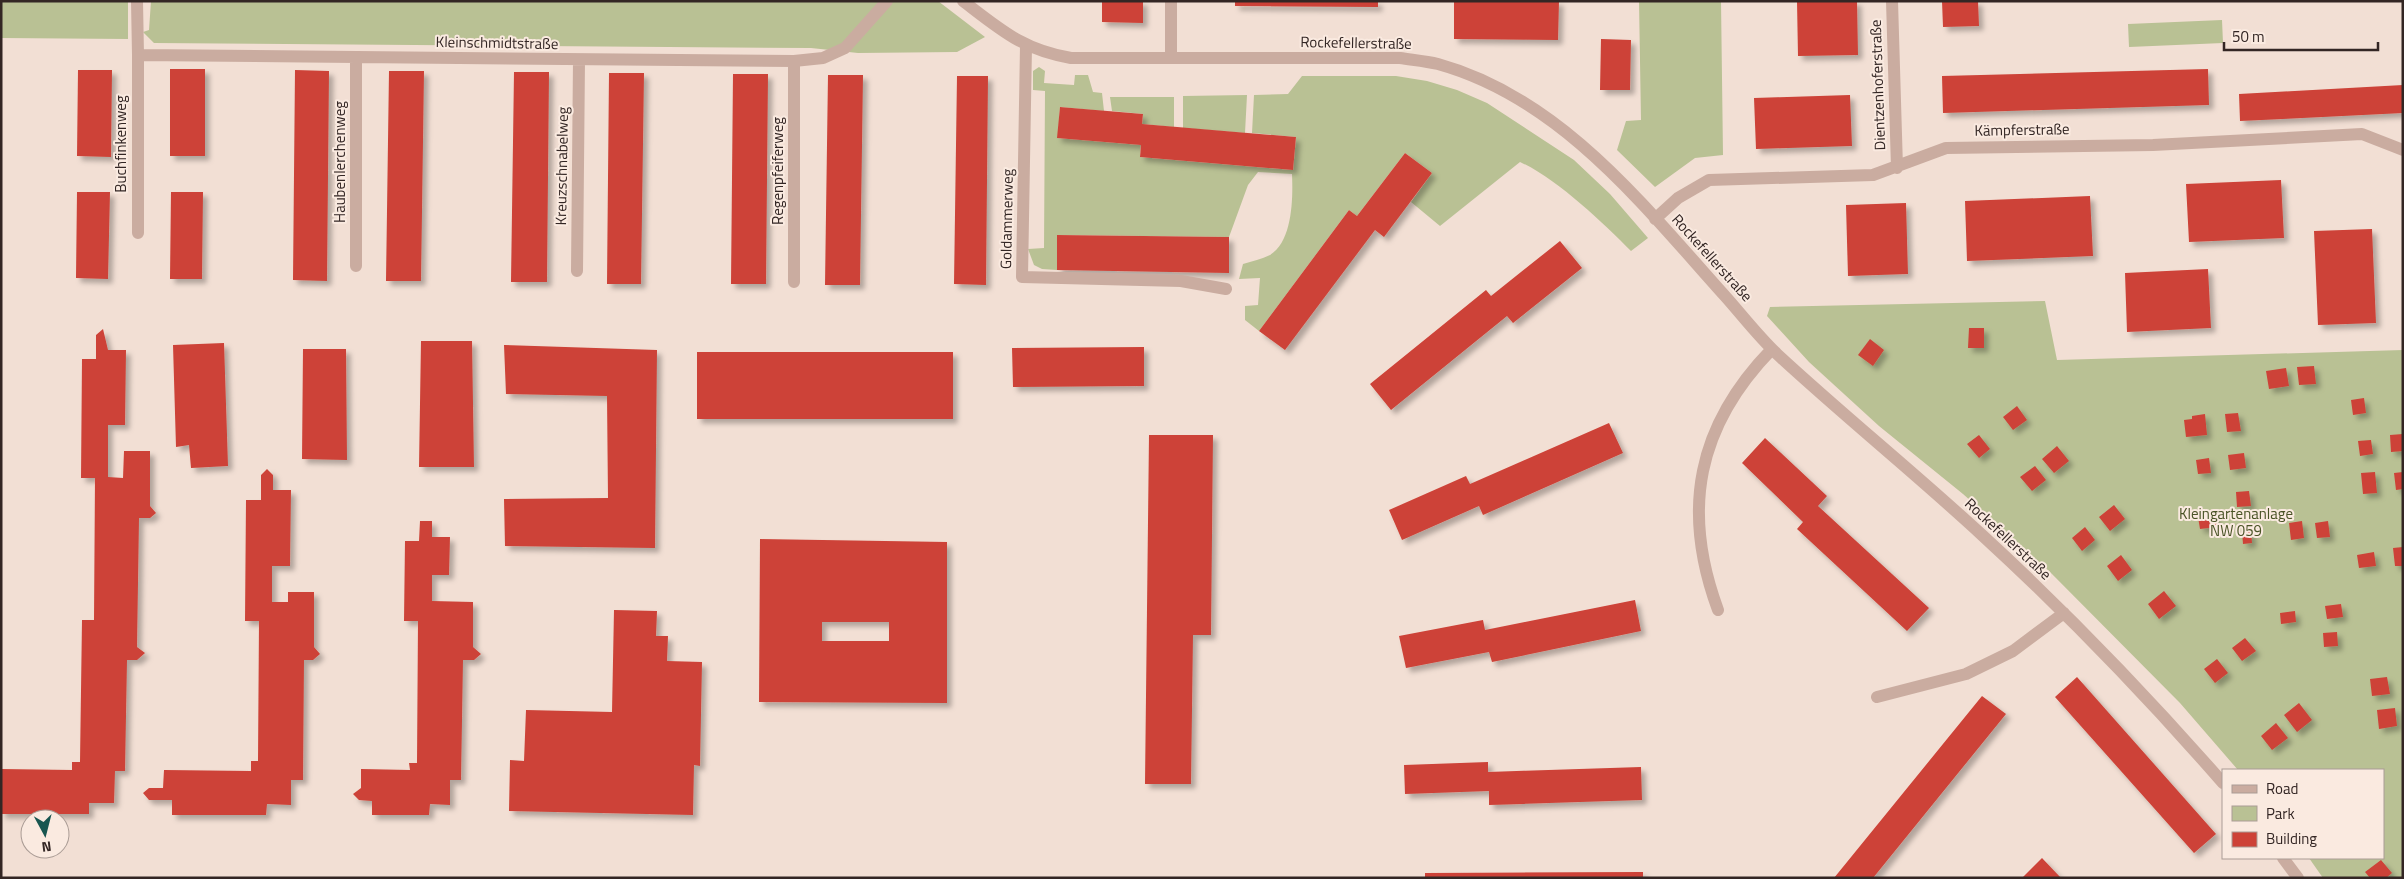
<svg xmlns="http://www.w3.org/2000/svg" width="2404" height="879" font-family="'Titillium Web',sans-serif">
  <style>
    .green { fill: #b9c194 }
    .building { fill: #cd4237; fill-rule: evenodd; filter: url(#shadow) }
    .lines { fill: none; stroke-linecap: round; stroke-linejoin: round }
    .street { stroke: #caaca0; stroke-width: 12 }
    .labels { text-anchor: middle; stroke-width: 4; stroke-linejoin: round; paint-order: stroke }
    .street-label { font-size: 15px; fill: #332624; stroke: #faeae0 }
    .park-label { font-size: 15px; fill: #4a5326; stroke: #faeae0 }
  </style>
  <defs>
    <filter id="shadow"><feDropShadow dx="4.5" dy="4.5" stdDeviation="2.5" flood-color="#0004"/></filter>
  </defs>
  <rect width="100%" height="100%" fill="#f2dfd4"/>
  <path class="green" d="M 1,1 L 128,1 L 128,39 L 1,38 Z
    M 151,1 L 938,1 L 985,37 L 957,52 L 858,53 L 811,48 L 154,43 L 143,32 L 149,30 Z
    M 1639,1 L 1721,1 L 1723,155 L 1695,158 L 1655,187 L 1617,150 L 1626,121 L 1641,120 Z
    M 2222,20 L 2223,43 L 2129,47 L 2128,24 Z
    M 1039,67 L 1045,71 L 1044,83 L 1074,85 L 1075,75 L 1088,75 L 1093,92 L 1102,93 L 1104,111 L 1060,107 L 1058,138 L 1141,145 L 1140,157 L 1293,170 L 1296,137 L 1252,133 L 1254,95 L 1288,94 L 1302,76 L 1396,76 L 1427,81 L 1457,90 L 1487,103 L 1574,160 L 1610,194 L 1648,238 L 1631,251 C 1603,223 1556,178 1520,162 L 1440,226 L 1411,202 L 1432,173 L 1405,153 L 1357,216 L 1349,210 L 1259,331 L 1245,320 L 1245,306 L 1258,305 L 1260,278 L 1239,279 L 1243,264 C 1252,261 1262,259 1270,255 C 1293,241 1293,197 1292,174 L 1258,172 L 1248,185 L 1229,237 L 1058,235 L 1057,270 L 1042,269 L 1034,265 L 1028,249 L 1044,248 L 1045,91 L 1033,90 L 1033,71 Z
    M 1247,95 L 1245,133 L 1183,128 L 1183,96 Z
    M 1110,97 L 1174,97 L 1174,127 L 1142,124 L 1143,114 L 1112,111 Z
    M 2045,301 L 2057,360 L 2403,350 L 2403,878 L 2323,878 L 2309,858 L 2383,858 L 2383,770 L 2238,770 L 2180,703 L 2049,571 L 1963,494 L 1879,426 L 1809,362 L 1767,316 L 1770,307 Z"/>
  <path class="building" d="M 1102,1 L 1143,1 L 1143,23 L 1102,22 Z
    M 1235,1 L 1378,1 L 1378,7 L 1235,6 Z
    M 1454,1 L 1559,1 L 1558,40 L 1454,39 Z
    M 1797,1 L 1857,1 L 1858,55 L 1798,56 Z
    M 1942,1 L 1978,1 L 1979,26 L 1943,27 Z
    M 1601,39 L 1631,40 L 1630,90 L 1600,90 Z
    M 170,69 L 205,69 L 205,156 L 170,156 Z
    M 2208,69 L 2209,105 L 1943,113 L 1942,76 Z
    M 78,70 L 112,70 L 111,157 L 77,156 Z
    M 295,70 L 329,71 L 327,281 L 293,280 Z
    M 389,71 L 424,71 L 421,281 L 386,281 Z
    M 514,72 L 549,72 L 547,282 L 511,282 Z
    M 609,73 L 644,73 L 641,284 L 607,284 Z
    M 733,74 L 768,74 L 766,284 L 731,284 Z
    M 828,75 L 863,75 L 860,285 L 825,285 Z
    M 957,76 L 988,76 L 986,285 L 954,284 Z
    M 2403,85 L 2403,113 L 2240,121 L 2239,94 Z
    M 1850,95 L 1852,146 L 1756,149 L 1754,98 Z
    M 1060,107 L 1143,114 L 1142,124 L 1296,137 L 1293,170 L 1140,157 L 1141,145 L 1057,138 Z
    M 1405,153 L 1432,173 L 1384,237 L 1375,230 L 1285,350 L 1259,331 L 1349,210 L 1357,216 Z
    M 2281,180 L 2284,238 L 2189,242 L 2186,184 Z
    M 77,192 L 110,192 L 108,279 L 76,278 Z
    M 171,192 L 203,192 L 202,279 L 170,279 Z
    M 2090,196 L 2093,256 L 1967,261 L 1965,201 Z
    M 1906,203 L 1908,274 L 1848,276 L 1846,205 Z
    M 2372,229 L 2376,323 L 2318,325 L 2314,231 Z
    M 1057,235 L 1229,237 L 1229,273 L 1057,270 Z
    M 1560,241 L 1582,268 L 1513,323 L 1507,316 L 1391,410 L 1370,384 L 1486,290 L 1491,296 Z
    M 2208,269 L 2211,328 L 2127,332 L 2125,273 Z
    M 1969,328 L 1984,328 L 1984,348 L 1968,348 Z
    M 103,329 L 108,350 L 126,350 L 125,425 L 108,425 L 108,477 L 123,478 L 124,451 L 150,451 L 150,506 L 156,513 L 150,518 L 139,518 L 137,647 L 145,653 L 137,660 L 127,660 L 125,771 L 115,771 L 114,803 L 89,803 L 89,814 L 1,814 L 1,769 L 72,770 L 72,762 L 80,762 L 82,620 L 94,620 L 95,478 L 81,478 L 82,359 L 96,359 L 96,335 Z
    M 1870,339 L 1884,350 L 1873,366 L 1858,355 Z
    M 421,341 L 472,341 L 474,467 L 419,467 Z
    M 224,343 L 228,466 L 191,468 L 189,445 L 176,447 L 173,345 Z
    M 504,345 L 657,350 L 655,548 L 505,546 L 504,499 L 608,498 L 607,396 L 506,394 Z
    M 1144,347 L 1144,386 L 1013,387 L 1012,348 Z
    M 303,349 L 346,349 L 347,460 L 302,459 Z
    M 697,352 L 953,352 L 953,419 L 697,419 Z
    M 2314,366 L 2316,384 L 2299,385 L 2297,367 Z
    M 2286,368 L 2289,386 L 2269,389 L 2266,371 Z
    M 2364,398 L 2366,413 L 2353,415 L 2351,400 Z
    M 2017,406 L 2027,420 L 2013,430 L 2003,417 Z
    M 2238,413 L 2241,431 L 2227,432 L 2225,414 Z
    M 2205,414 L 2207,435 L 2186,437 L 2184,420 L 2192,419 L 2192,416 Z
    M 1609,423 L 1623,453 L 1483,515 L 1479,506 L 1402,540 L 1389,510 L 1466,476 L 1470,484 Z
    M 2403,434 L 2403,451 L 2391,452 L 2390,435 Z
    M 1149,435 L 1213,435 L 1211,635 L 1193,635 L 1191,784 L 1145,784 Z
    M 1979,435 L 1990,449 L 1979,458 L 1967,444 Z
    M 1765,438 L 1827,496 L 1818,506 L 1929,608 L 1907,631 L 1797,529 L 1803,522 L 1742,463 Z
    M 2371,440 L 2373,454 L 2360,456 L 2358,441 Z
    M 2057,446 L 2069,461 L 2054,473 L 2042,459 Z
    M 2244,453 L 2246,468 L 2230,470 L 2228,455 Z
    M 2209,458 L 2211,473 L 2198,474 L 2196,460 Z
    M 2035,466 L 2046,480 L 2032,491 L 2020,477 Z
    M 267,469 L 273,475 L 273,490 L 291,490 L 290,566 L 272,566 L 272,602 L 288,602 L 288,592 L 314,592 L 314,647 L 320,654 L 313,660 L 304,660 L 303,780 L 291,780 L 291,805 L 267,804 L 266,815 L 172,815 L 172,800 L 149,800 L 143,793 L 149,788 L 163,788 L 164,770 L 251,771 L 251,761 L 258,761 L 259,621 L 245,621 L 246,500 L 261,500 L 261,475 Z
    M 2375,472 L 2377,493 L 2363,494 L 2361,473 Z
    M 2403,472 L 2403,489 L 2396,490 L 2394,473 Z
    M 2249,491 L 2251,506 L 2237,507 L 2236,492 Z
    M 2114,505 L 2125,519 L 2110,531 L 2099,517 Z
    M 2215,514 L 2217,527 L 2200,529 L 2198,517 Z
    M 420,521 L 432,521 L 432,537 L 450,537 L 449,575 L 432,575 L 432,601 L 473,602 L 473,647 L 481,654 L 474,660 L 463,660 L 461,780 L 450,780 L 450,805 L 430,804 L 429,815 L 372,815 L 372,801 L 359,800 L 353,794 L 361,788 L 361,769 L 410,770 L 409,763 L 417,763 L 418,621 L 404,621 L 405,541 L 419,541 Z
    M 2302,521 L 2304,538 L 2291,540 L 2289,523 Z
    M 2328,521 L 2330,537 L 2317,538 L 2315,523 Z
    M 2085,527 L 2095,540 L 2082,551 L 2072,538 Z
    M 2242,531 L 2251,531 L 2252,543 L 2243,544 Z
    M 760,539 L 947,542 L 947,703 L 759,702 ZM 822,622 L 889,622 L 889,641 L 822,641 Z
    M 2403,547 L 2403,566 L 2395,566 L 2393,548 Z
    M 2374,552 L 2376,566 L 2359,568 L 2357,555 Z
    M 2121,555 L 2132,570 L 2118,581 L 2107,566 Z
    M 2164,591 L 2176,606 L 2159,619 L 2148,604 Z
    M 1635,600 L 1641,631 L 1492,662 L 1489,652 L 1406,668 L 1399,636 L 1483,620 L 1485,630 Z
    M 2341,604 L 2343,617 L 2327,619 L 2325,606 Z
    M 614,610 L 657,611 L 656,636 L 668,636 L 667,661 L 702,662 L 700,766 L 694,765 L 693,815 L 509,811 L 510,760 L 524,761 L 526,710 L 612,712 Z
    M 2295,611 L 2296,622 L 2281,624 L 2280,613 Z
    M 2337,632 L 2338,646 L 2324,647 L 2323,633 Z
    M 2245,638 L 2256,651 L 2242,661 L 2232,648 Z
    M 2217,659 L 2228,673 L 2215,683 L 2204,669 Z
    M 2077,677 L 2216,834 L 2194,853 L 2055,697 Z
    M 2387,677 L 2390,694 L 2372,696 L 2370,679 Z
    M 1982,696 L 2006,714 L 1873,878 L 1834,878 Z
    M 2299,703 L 2312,720 L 2297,732 L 2284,715 Z
    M 2395,708 L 2397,726 L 2379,729 L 2377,710 Z
    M 2276,723 L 2288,738 L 2272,750 L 2261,736 Z
    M 1488,762 L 1488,772 L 1641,767 L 1642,800 L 1489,805 L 1489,791 L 1405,794 L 1404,765 Z
    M 2042,858 L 2061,878 L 2022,878 Z
    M 2381,860 L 2392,873 L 2386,878 L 2370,878 L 2365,872 Z
    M 1643,872 L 1643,878 L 1425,878 L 1425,873 Z"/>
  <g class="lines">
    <path class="street" d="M 137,1 L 138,55 L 794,61 L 823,58 L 845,48 L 887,1
      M 963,1 C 1001,30 1023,50 1071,58 L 1400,58 C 1413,60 1426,61 1438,64 C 1561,98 1644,206 1725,296 C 1742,315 1758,336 1777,354 C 1844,416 1915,473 1982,535 C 2067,613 2147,696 2223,783
      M 1892,1 L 1897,168
      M 1026,46 L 1022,277 L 1181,281 L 1226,289
      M 138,55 L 138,233
      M 356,57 L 356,266
      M 1171,58 L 1171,1
      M 1655,219 L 1678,198 L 1709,180 L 1873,175 L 1946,148 L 2153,145 L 2362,134 L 2403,150
      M 577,271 L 579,60
      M 794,282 L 794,61
      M 1718,610 C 1681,510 1697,426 1772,349
      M 1877,697 L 1966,674 L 2013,651 L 2064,613
      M 2283,858 L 2298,878"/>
  </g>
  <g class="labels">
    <g class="street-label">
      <text transform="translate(497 43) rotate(1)" y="5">Kleinschmidtstraße</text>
      <text transform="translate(1356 43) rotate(1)" y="5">Rockefellerstraße</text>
      <text transform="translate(1878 85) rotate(-92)" y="5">Dientzenhoferstraße</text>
      <text transform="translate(2022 130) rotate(-1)" y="5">Kämpferstraße</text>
      <text transform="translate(121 144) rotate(-90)" y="5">Buchfinkenweg</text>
      <text transform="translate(340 162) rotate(-90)" y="5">Haubenlerchenweg</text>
      <text transform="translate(562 166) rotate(-89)" y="5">Kreuzschnabelweg</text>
      <text transform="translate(778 171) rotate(-90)" y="5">Regenpfeiferweg</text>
      <text transform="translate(1007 219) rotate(-89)" y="5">Goldammerweg</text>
      <text transform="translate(1712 258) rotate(48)" y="5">Rockefellerstraße</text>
      <text transform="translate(2008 539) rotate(43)" y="5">Rockefellerstraße</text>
    </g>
    <g class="park-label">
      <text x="2236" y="519">Kleingartenanlage<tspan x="2236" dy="17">NW 059</tspan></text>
    </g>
  </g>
  <rect width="2404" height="879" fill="none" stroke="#332624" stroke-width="5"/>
  <rect x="2222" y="769" width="162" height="90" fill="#faeae0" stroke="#aa9c95"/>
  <rect x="2232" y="785" width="25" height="8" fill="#caaca0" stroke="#aa9c95"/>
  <text x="2266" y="794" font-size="15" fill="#332624">Road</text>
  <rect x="2232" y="806" width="25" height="15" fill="#b9c194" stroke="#aa9c95"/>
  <text x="2266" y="819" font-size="15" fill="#332624">Park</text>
  <rect x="2232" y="832" width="25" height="15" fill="#cd4237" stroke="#aa9c95"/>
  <text x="2266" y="844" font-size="15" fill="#332624">Building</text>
  <g transform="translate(45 834) rotate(173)"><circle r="24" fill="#faeae0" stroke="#aa9c95"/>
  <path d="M0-4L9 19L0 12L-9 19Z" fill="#185650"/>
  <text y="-8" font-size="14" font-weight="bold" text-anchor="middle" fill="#332624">N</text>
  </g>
  <path d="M2224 42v8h154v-8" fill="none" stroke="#332624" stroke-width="2.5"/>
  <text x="2232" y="42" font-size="15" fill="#332624" stroke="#faeae0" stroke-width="4" paint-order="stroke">50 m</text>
</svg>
